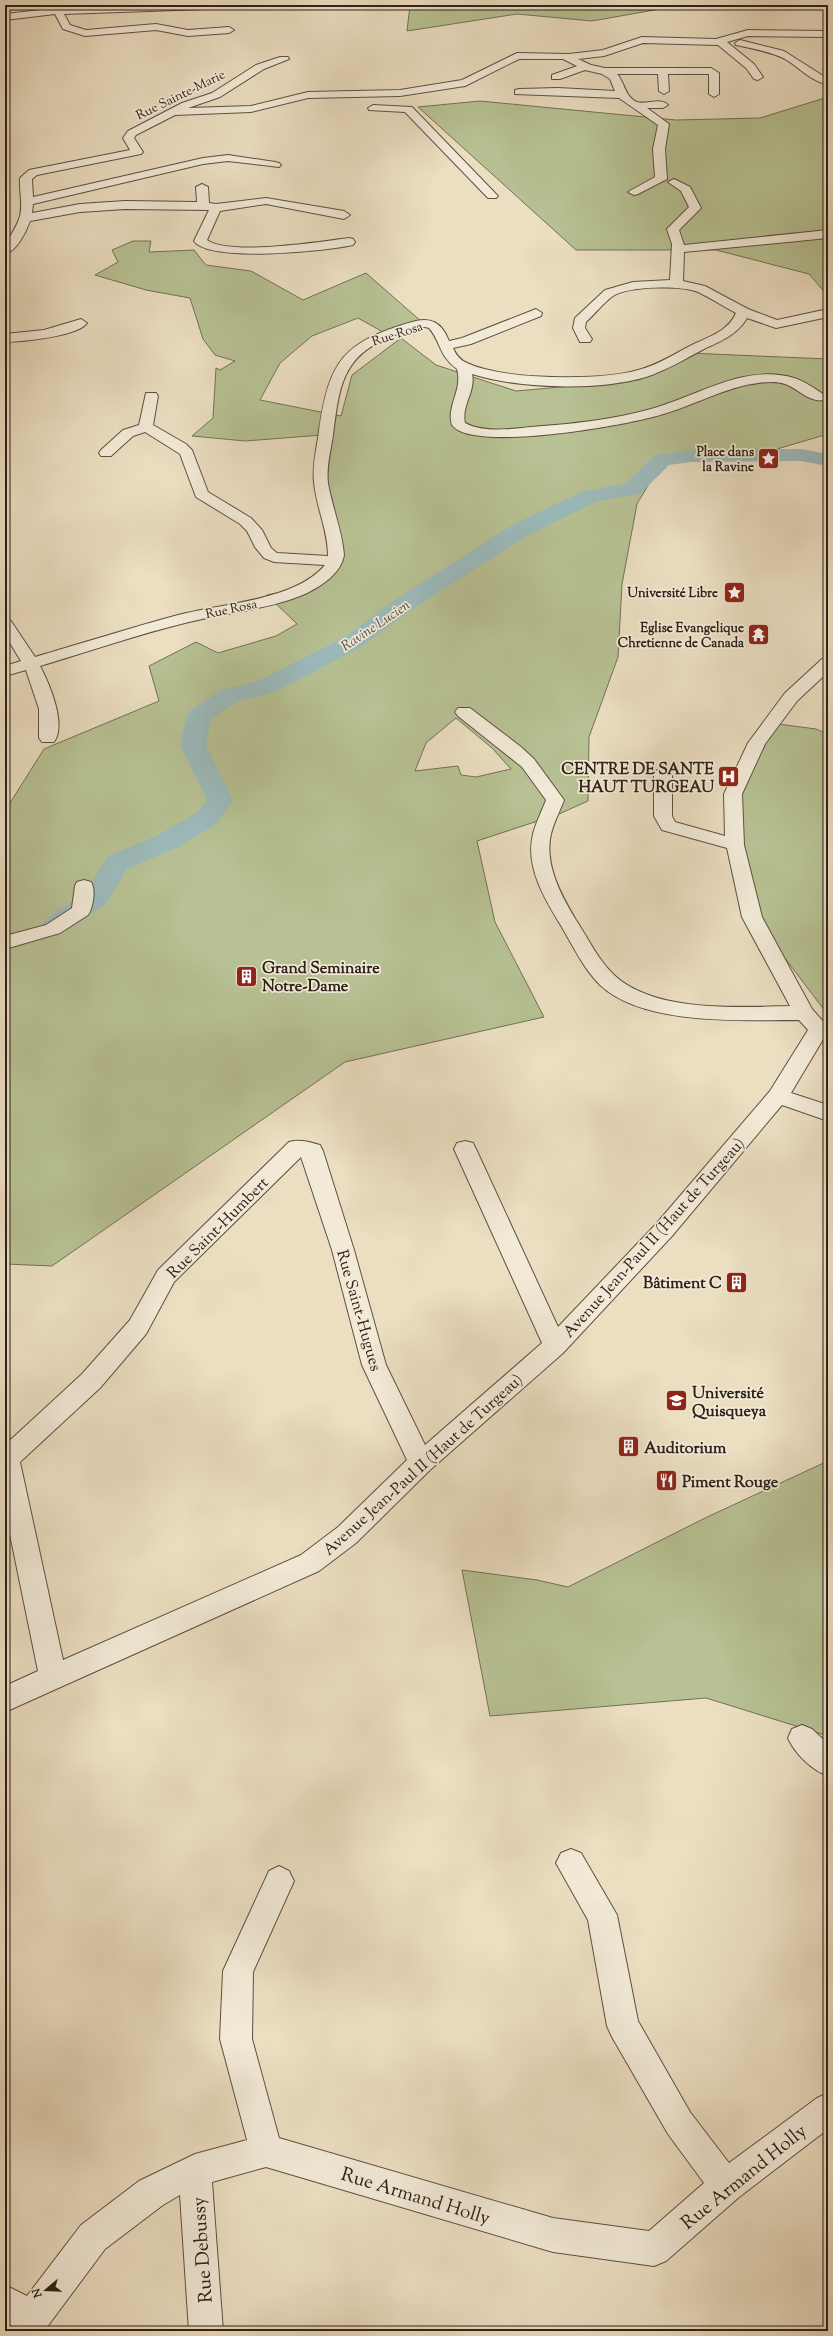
<svg xmlns="http://www.w3.org/2000/svg" width="833" height="2336" font-family="'Sorts Mill Goudy',serif">
  <style>
    .green { fill: #b7c193; stroke: #727156; fill-rule: evenodd }
    .lines { fill: none; stroke-linecap: round; stroke-linejoin: round }
    .river { fill: #9cbabc; fill-rule: evenodd }
    .minor-casing { stroke: #5d5043; stroke-width: 2 }
    .minor { fill: #f2ead7; fill-rule: evenodd }
    .labels { text-anchor: middle; stroke-width: 3.5; stroke-linejoin: round; paint-order: stroke }
    .far-street-label { font-size: 13px; fill: #2e2119; stroke: #f2ead7 }
    .far-poi-label { font-size: 13px; font-weight: bold; fill: #2e2119; stroke: #f2ead7; text-anchor: end }
    .far-water-label { font-size: 14px; font-style: italic; fill: #4f4f4a; stroke: #f2ead7 }
    .poi-label { font-size: 16px; font-weight: bold; fill: #2e2119; stroke: #f2ead7; text-anchor: start }
    .street-label { font-size: 16px; fill: #2e2119; stroke: #f2ead7 }
    .near-street-label { font-size: 19px; fill: #2e2119; stroke: #f2ead7 }
  </style>
  <rect width="100%" height="100%" fill="#ebdec1"/>
  <filter id="stains"><feTurbulence type="fractalNoise" baseFrequency=".005" numOctaves="4"/><feColorMatrix values="0 0 0 0 .2 0 0 0 0 .09 0 0 0 0 .02 0 0 0 .5 -.17"/></filter>
  <radialGradient id="worn" r=".72"><stop offset=".6" stop-color="#630" stop-opacity="0"/><stop offset="1" stop-color="#630" stop-opacity=".3"/></radialGradient>
  <path class="green" d="M 410,5 L 752,5 L 737,8 L 660,9 L 592,21 L 517,14 L 407,31 Z
    M 828,97 L 828,296 L 809,274 L 716,250 L 576,250 L 418,107 L 480,101 L 676,120 L 760,118 Z
    M 133,241 L 151,241 L 149,252 L 194,250 L 206,265 L 251,271 L 303,300 L 366,273 L 422,322 L 383,332 L 358,318 L 312,336 L 280,363 L 260,400 L 341,416 L 352,375 L 401,338 L 436,365 L 516,391 L 639,380 L 688,353 L 828,359 L 828,434 L 777,449 L 666,455 L 637,504 L 622,584 L 618,657 L 589,737 L 588,801 L 559,814 L 477,841 L 495,922 L 544,1017 L 345,1062 L 52,1266 L 5,1264 L 5,811 L 44,749 L 159,701 L 149,666 L 196,642 L 218,653 L 276,636 L 297,624 L 267,595 L 286,591 L 315,579 L 334,555 L 323,435 L 245,441 L 192,436 L 213,418 L 216,368 L 220,370 L 235,361 L 215,355 L 203,339 L 190,298 L 146,290 L 95,275 L 118,262 L 112,250 ZM 456,718 L 492,748 L 511,769 L 476,777 L 461,775 L 458,766 L 415,771 L 426,743 Z
    M 778,724 L 816,729 L 828,734 L 828,1015 L 766,933 L 733,838 L 739,783 Z
    M 828,1461 L 828,1736 L 706,1698 L 490,1716 L 462,1570 L 537,1580 L 568,1587 L 705,1518 Z"/>
  <g class="lines">
    <path class="river" d="M 801,449 L 828,454 L 828,466 L 801,461 L 691,462 L 669,465 L 640,494 L 598,501 L 528,535 L 405,614 L 361,647 L 275,692 L 238,701 L 211,719 L 206,745 L 233,800 L 216,824 L 178,847 L 127,869 L 106,904 L 67,930 L 57,933 L 47,930 L 43,924 L 47,918 L 86,892 L 107,857 L 158,835 L 198,812 L 207,800 L 180,745 L 187,716 L 190,711 L 221,690 L 258,681 L 345,637 L 389,604 L 512,525 L 584,491 L 625,484 L 656,455 L 691,450 Z"/>
    <defs>
      <path id="minor" d="M 149,5 L 238,5 L 233,8 L 64,14 L 70,25 L 86,30 L 156,24 L 188,30 L 229,27 L 234,30 L 229,33 L 188,36 L 156,30 L 85,36 L 63,29 L 55,14 L 5,20 L 5,14 L 58,8 Z
        M 748,30 L 828,31 L 828,37 L 748,36 L 727,42 L 754,64 L 763,77 L 758,80 L 754,79 L 746,68 L 718,45 L 643,43 L 604,56 L 578,59 L 591,65 L 605,68 L 711,68 L 719,73 L 719,94 L 714,97 L 709,94 L 709,74 L 668,74 L 669,91 L 664,94 L 659,91 L 658,74 L 617,74 C 625,83 625,97 637,102 C 646,105 661,97 668,105 L 663,108 L 647,108 L 669,124 L 665,149 L 667,179 L 638,194 L 634,195 L 628,192 L 655,177 L 653,149 L 658,125 L 619,98 L 515,94 L 515,90 L 519,89 L 558,88 L 615,91 L 610,79 L 602,74 L 585,70 L 560,79 L 552,79 L 552,75 L 577,66 L 563,59 L 519,59 L 465,86 L 400,96 L 308,98 L 251,112 L 175,115 L 136,135 L 134,138 L 143,152 L 141,154 L 37,175 L 32,179 L 33,197 L 203,158 L 228,155 L 275,162 L 279,163 L 281,165 L 279,167 L 228,161 L 203,164 L 33,204 L 32,213 L 80,204 L 125,201 L 197,202 L 196,187 L 202,184 L 208,187 L 209,203 L 216,204 L 266,198 L 344,211 L 350,215 L 344,219 L 266,204 L 220,211 L 207,240 C 229,256 319,242 349,238 L 353,239 L 355,242 L 353,245 C 327,251 209,263 194,241 L 209,210 L 125,209 L 80,212 L 30,221 C 26,232 17,251 5,254 C 5,239 16,231 20,216 C 23,203 19,191 20,178 L 29,170 L 130,150 L 123,138 L 128,131 L 182,103 L 212,93 L 256,65 L 280,57 L 288,57 L 289,59 L 264,69 L 220,97 L 188,108 L 251,106 L 308,92 L 400,90 L 462,80 L 517,53 L 569,54 L 603,50 L 642,37 L 716,39 Z
        M 740,40 L 784,51 L 828,79 L 828,85 C 811,81 800,68 785,59 C 769,51 753,49 736,45 L 735,43 Z
        M 373,105 L 412,107 L 496,194 L 498,196 L 496,198 L 488,198 L 405,112 L 369,110 L 368,108 Z
        M 674,179 L 690,187 L 701,208 L 679,230 L 684,245 L 828,230 L 828,238 L 684,252 L 683,281 L 705,286 L 748,309 L 777,320 L 828,309 L 828,317 L 776,328 L 747,318 C 737,335 721,341 704,349 C 685,359 667,370 646,377 C 598,391 520,389 472,374 C 476,391 461,406 465,423 C 484,433 510,429 531,427 C 571,424 612,420 651,409 C 696,397 745,363 794,378 C 804,381 814,388 823,394 L 825,397 L 823,400 C 810,403 797,388 785,384 C 773,380 758,383 746,385 C 716,392 689,407 660,415 C 628,425 471,453 452,425 C 446,406 463,390 457,369 C 439,356 441,342 429,328 C 418,324 398,334 388,338 C 341,357 339,390 333,435 C 331,450 326,467 328,483 C 332,507 342,530 344,555 C 341,573 323,585 307,593 C 276,608 224,613 189,622 C 139,634 90,651 40,666 C 49,683 67,724 54,742 L 42,742 L 39,738 L 39,709 L 26,670 L 5,676 L 5,666 L 21,661 L 5,635 L 5,619 L 11,621 L 35,657 C 83,643 130,628 178,615 C 222,603 295,601 325,565 L 274,562 L 264,558 L 255,547 L 247,531 L 240,524 L 196,497 L 180,454 L 145,432 L 133,436 L 111,456 L 101,456 L 99,453 L 101,450 L 123,430 L 139,425 L 146,393 L 156,393 L 158,396 L 153,425 L 186,444 L 192,450 L 208,492 L 251,518 L 262,530 L 271,548 L 277,553 L 328,556 C 328,530 316,507 314,482 C 312,465 317,447 319,431 C 329,361 343,342 412,322 C 431,316 442,323 449,341 L 462,338 L 536,309 L 542,313 L 541,316 L 471,344 L 453,348 C 456,355 460,360 467,363 C 503,380 600,381 638,370 C 659,365 677,352 696,343 C 711,336 729,330 736,313 C 724,307 711,298 698,292 C 681,285 629,286 613,296 C 603,303 595,314 586,322 L 585,328 L 592,339 L 590,342 L 580,342 L 573,328 L 575,318 L 605,290 L 633,282 L 670,280 L 672,244 L 667,229 L 689,207 L 681,191 L 668,182 Z
        M 81,319 L 87,323 C 79,336 21,342 5,342 L 5,334 L 44,330 Z
        M 828,658 L 828,672 L 797,701 L 765,744 L 742,794 L 744,845 L 762,917 L 812,1009 L 828,1027 L 828,1031 L 791,1093 L 828,1105 L 828,1121 L 782,1105 L 672,1236 L 563,1353 L 430,1470 L 356,1543 L 319,1571 L 5,1712 L 5,1686 L 38,1671 L 5,1510 L 5,1445 L 82,1374 L 130,1320 L 158,1270 L 289,1142 C 300,1139 309,1142 320,1145 L 323,1151 L 354,1250 L 386,1365 L 425,1445 L 542,1343 L 454,1149 L 457,1143 L 465,1141 L 473,1143 L 476,1149 L 558,1327 L 656,1224 L 770,1091 L 808,1030 L 799,1020 C 742,1020 644,1026 600,985 C 583,968 572,944 560,924 C 544,898 525,866 533,834 C 536,822 542,811 546,800 L 522,767 L 458,716 L 455,712 L 458,708 L 470,708 L 521,747 L 534,759 L 564,800 C 560,811 554,822 551,834 C 544,864 561,895 576,920 C 588,938 598,960 614,975 C 655,1013 738,1007 790,1006 L 742,917 L 727,848 L 662,830 L 654,816 L 654,774 L 657,770 L 669,770 L 672,774 L 672,816 L 675,822 L 725,836 L 724,794 L 748,743 L 785,693 L 822,659 ZM 301,1157 L 332,1250 L 362,1365 L 407,1460 L 338,1527 L 301,1555 L 63,1660 L 20,1462 L 100,1388 L 146,1334 L 174,1282 Z
        M 84,880 L 91,882 C 96,889 93,908 88,915 L 60,933 L 5,949 L 5,936 L 46,925 L 72,908 L 75,886 L 77,882 Z
        M 802,1725 L 812,1729 L 828,1744 L 828,1776 C 812,1770 795,1754 788,1738 L 792,1729 Z
        M 571,1849 L 581,1853 L 617,1915 L 638,2021 L 690,2112 L 729,2163 L 817,2098 L 828,2093 L 828,2129 L 738,2198 L 666,2261 L 654,2266 L 553,2252 L 266,2167 L 212,2182 L 223,2331 L 189,2331 L 180,2195 L 163,2205 L 105,2249 L 44,2331 L 9,2331 L 11,2325 L 5,2321 L 5,2285 L 27,2296 L 81,2225 L 139,2181 L 195,2154 L 247,2140 L 220,2039 L 223,1971 L 269,1871 L 279,1866 L 289,1871 L 294,1881 L 253,1972 L 252,2039 L 279,2138 L 553,2218 L 649,2231 L 704,2183 L 668,2134 L 612,2037 L 607,2026 L 588,1920 L 556,1863 L 561,1853 Z"/>
    </defs>
    <use href="#minor" class="minor-casing"/>
    <use href="#minor" class="minor"/>
  </g>
  <defs>
    <symbol id="sight-square" viewBox="-11 -11 22 22"><rect x="-9" y="-9" width="18" height="18" rx="4" fill="#8f2418" stroke="#f2ead7"/><path d="M0-6L1.8-2.2L6-1.7L2.9 1.2L3.7 5.4L0 3.3L-3.7 5.4L-2.9 1.2L-6-1.7L-1.8-2.2Z" fill="#fff"/></symbol>
    <symbol id="temple-square" viewBox="-11 -11 22 22"><rect x="-9" y="-9" width="18" height="18" rx="4" fill="#8f2418" stroke="#f2ead7"/><path d="M0-6L5-2H3V0L6.5 2.5H4V6H1.5V3h-3V6H-4V2.5H-6.5L-3 0V-2H-5Z" fill="#fff"/></symbol>
    <symbol id="hospital-square" viewBox="-11 -11 22 22"><rect x="-9" y="-9" width="18" height="18" rx="4" fill="#8f2418" stroke="#f2ead7"/><path d="M-5-5h3v3.5h4V-5h3V5h-3V1.5h-4V5h-3Z" fill="#fff"/></symbol>
    <symbol id="building-square" viewBox="-11 -11 22 22"><rect x="-9" y="-9" width="18" height="18" rx="4" fill="#8f2418" stroke="#f2ead7"/><path d="M-4-6H4V6H1V3H-1V6H-4ZM-2.5-4.3h1.7v1.8h-1.7ZM.8-4.3h1.7v1.8H.8ZM-2.5-1h1.7V.8h-1.7ZM.8-1h1.7V.8H.8Z" fill="#fff"/></symbol>
    <symbol id="university-square" viewBox="-11 -11 22 22"><rect x="-9" y="-9" width="18" height="18" rx="4" fill="#8f2418" stroke="#f2ead7"/><path d="M0-5L7-2L0 1L-7-2ZM-4 1L0 2.5L4 1V4Q0 6-4 4Z" fill="#fff"/></symbol>
    <symbol id="restaurant-square" viewBox="-11 -11 22 22"><rect x="-9" y="-9" width="18" height="18" rx="4" fill="#8f2418" stroke="#f2ead7"/><path d="M-5-6h1v4h1v-4h1v4h1v-4h1v5L-1.5 .5V6h-2V.5L-5-1ZM5-6V6H3V1.5H1.5Q1.5-4 5-6Z" fill="#fff"/></symbol>
  </defs>
  <g fill-rule="evenodd">
    <use href="#sight-square" x="756" y="446" width="25" height="25"/>
    <use href="#sight-square" x="722" y="580" width="25" height="25"/>
    <use href="#temple-square" x="746" y="622" width="25" height="25"/>
    <use href="#hospital-square" x="716" y="764" width="25" height="25"/>
    <use href="#building-square" x="234" y="964" width="25" height="25"/>
    <use href="#building-square" x="724" y="1270" width="25" height="25"/>
    <use href="#university-square" x="664" y="1388" width="25" height="25"/>
    <use href="#building-square" x="616" y="1434" width="25" height="25"/>
    <use href="#restaurant-square" x="654" y="1468" width="25" height="25"/>
  </g>
  <g class="labels">
    <g class="far-street-label">
      <text transform="translate(180 94) rotate(-26)" y="5">Rue Sainte-Marie</text>
      <text transform="translate(397 333) rotate(-18)" y="5">Rue Rosa</text>
      <text transform="translate(231 608) rotate(-12)" y="5">Rue Rosa</text>
    </g>
    <g class="far-poi-label">
      <text x="754" y="456">Place dans<tspan x="754" dy="15">la Ravine</tspan></text>
      <text x="718" y="597">Université Libre</text>
      <text x="744" y="632">Eglise Evangelique<tspan x="744" dy="15">Chretienne de Canada</tspan></text>
    </g>
    <g class="far-water-label">
      <text transform="translate(375 625) rotate(-34)" y="5">Ravine Lucien</text>
    </g>
    <g class="poi-label">
      <text x="714" y="774" text-anchor="end">CENTRE DE SANTE<tspan x="714" dy="18">HAUT TURGEAU</tspan></text>
      <text x="262" y="973">Grand Seminaire<tspan x="262" dy="18">Notre-Dame</tspan></text>
      <text x="722" y="1288" text-anchor="end">Bâtiment C</text>
      <text x="692" y="1398">Université<tspan x="692" dy="18">Quisqueya</tspan></text>
      <text x="644" y="1453">Auditorium</text>
      <text x="682" y="1487">Piment Rouge</text>
    </g>
    <g class="street-label">
      <text transform="translate(217 1227) rotate(-45)" y="6">Rue Saint-Humbert</text>
      <text transform="translate(653 1237) rotate(-48)" y="6">Avenue Jean-Paul II (Haut de Turgeau)</text>
      <text transform="translate(360 1310) rotate(74)" y="6">Rue Saint-Hugues</text>
      <text transform="translate(422 1464) rotate(-42)" y="6">Avenue Jean-Paul II (Haut de Turgeau)</text>
    </g>
    <g class="near-street-label">
      <text transform="translate(743 2176) rotate(-39)" y="7">Rue Armand Holly</text>
      <text transform="translate(416 2195) rotate(17)" y="7">Rue Armand Holly</text>
      <text transform="translate(201 2250) rotate(-94)" y="7">Rue Debussy</text>
    </g>
  </g>
  <rect width="833" height="2336" fill="none" stroke="#ebdec1" stroke-width="20"/>
  <rect x="6" y="6" width="821" height="2324" fill="none" stroke="#2e2119" stroke-width="2"/>
  <rect x="10" y="10" width="813" height="2316" fill="none" stroke="#2e2119"/>
  <g transform="translate(46 2290) rotate(251)" stroke="#f2ead7" stroke-width="3" paint-order="stroke">
  <path d="M0-3L7 15L0 10L-7 15Z" fill="#2e2119"/>
  <text y="-6" font-size="11" font-weight="bold" text-anchor="middle" fill="#2e2119">N</text>
  </g>
  <rect width="100%" height="100%" filter="url(#stains)"/>
  <rect width="100%" height="100%" fill="url(#worn)"/>
</svg>
